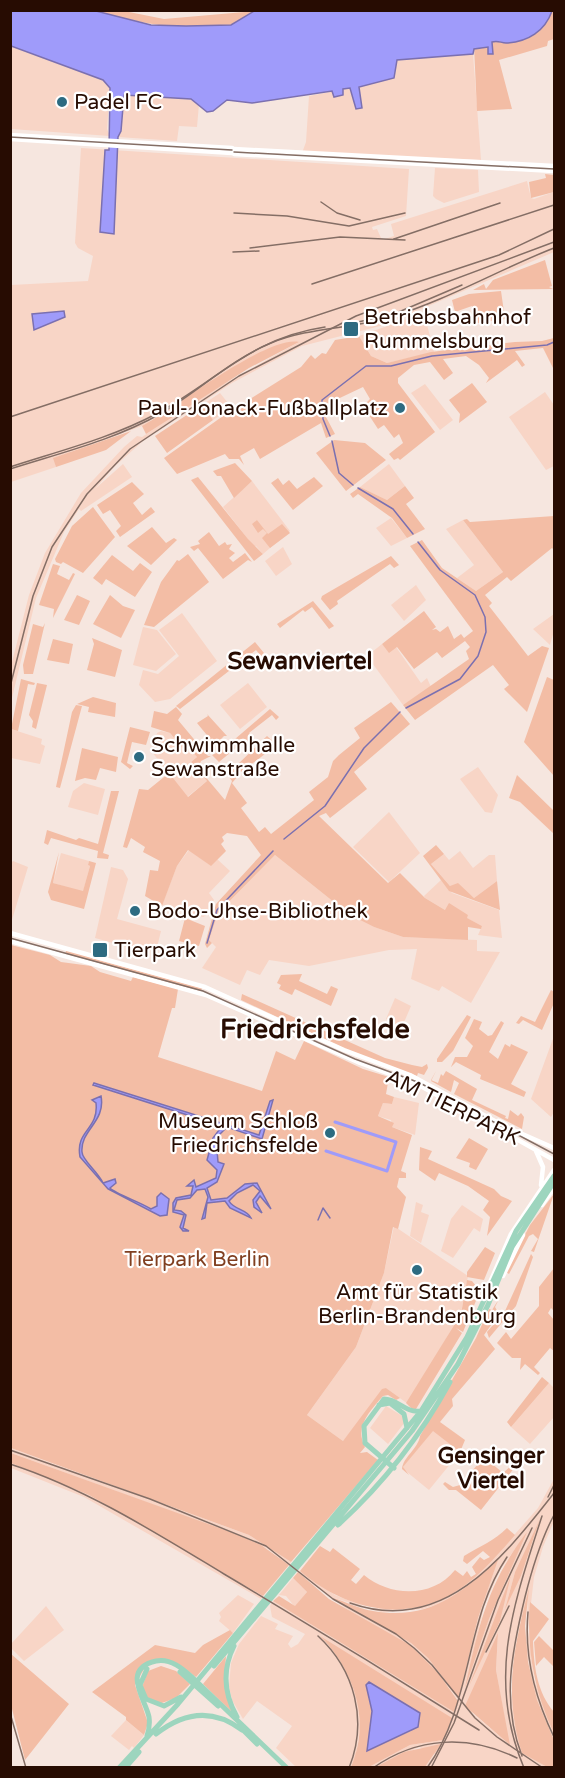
<svg xmlns="http://www.w3.org/2000/svg" width="565" height="1778" font-family="'Varela Round',sans-serif">
  <style>
    .built { fill: #f8d5c6; fill-rule: evenodd }
    .green { fill: #f3bda5; fill-rule: evenodd }
    .water { fill: #9f9bfa; stroke: #7b70b0; stroke-width: 1.5 }
    .lines { fill: none; stroke-linecap: round; stroke-linejoin: round }
    .stream { stroke: #7b70b0; stroke-width: 1.5 }
    .canal { stroke: #9f9bfa; stroke-width: 3 }
    .secondary { stroke: #fff; stroke-width: 4.5 }
    .primary { stroke: #9dd5be; stroke-width: 5 }
    .tram { stroke: #846e65; stroke-width: 1.5 }
    .rail { stroke: #846e65; stroke-width: 1.5 }
    .poi-dot { fill: #2d6b81; stroke: #fff; stroke-width: 2 }
    .labels { text-anchor: middle; stroke-width: 4.5; stroke-linejoin: round; paint-order: stroke }
    .poi-label { font-size: 21px; fill: #270c02; stroke: #fff; text-anchor: start }
    .street-label { font-size: 21px; fill: #270c02; stroke: #fff }
    .park-label { font-size: 21px; fill: #803f20; stroke: #fff }
    .neighbourhood-label { font-size: 22px; font-weight: bold; fill: #270c02; stroke: #fff }
    .quarter-label { font-size: 24px; font-weight: bold; fill: #270c02; stroke: #fff }
    .district-label { font-size: 27px; font-weight: bold; fill: #270c02; stroke: #fff }
  </style>
  <rect width="100%" height="100%" fill="#f6e6df"/>
  <path class="built" d="M 10,46 L 103,80 L 110,88 L 107,129 L 110,136 L 11,129 Z
    M 473,54 L 481,160 L 302,153 L 306,142 L 309,96 L 350,88 L 356,109 L 362,108 L 359,87 L 395,74 L 396,59 Z
    M 125,95 L 191,99 L 199,104 L 197,127 L 179,126 L 177,141 L 118,137 L 121,131 Z
    M 81,148 L 409,169 L 406,216 L 372,227 L 373,230 L 377,229 L 381,238 L 385,239 L 394,236 L 391,224 L 527,181 L 531,198 L 534,199 L 554,192 L 554,252 L 384,325 L 302,346 L 232,383 L 143,441 L 115,466 L 95,489 L 123,464 L 132,477 L 81,511 L 79,509 L 64,532 L 36,598 L 11,702 L 11,666 L 29,595 L 45,553 L 81,493 L 124,447 L 137,436 L 142,437 L 204,395 L 299,342 L 282,344 L 263,351 L 142,426 L 54,458 L 56,467 L 11,482 L 11,285 L 88,281 L 93,256 L 78,248 L 75,243 Z
    M 435,168 L 478,170 L 479,192 L 444,203 L 436,199 L 433,196 Z
    M 424,313 L 434,352 L 387,363 L 371,356 L 359,336 Z
    M 425,384 L 453,420 L 440,430 L 411,393 Z
    M 545,392 L 554,405 L 554,466 L 546,470 L 509,417 Z
    M 220,393 L 232,408 L 213,420 L 202,405 Z
    M 389,464 L 405,486 L 387,500 L 360,487 Z
    M 252,481 L 290,531 L 263,554 L 256,546 L 254,547 L 223,507 Z
    M 391,518 L 407,538 L 391,546 L 376,528 Z
    M 463,520 L 503,572 L 476,591 L 457,578 L 474,565 L 446,529 Z
    M 283,547 L 292,564 L 276,576 L 265,561 Z
    M 416,585 L 426,600 L 404,621 L 391,605 Z
    M 182,613 L 217,661 L 170,699 L 155,702 L 139,685 L 143,670 L 158,674 L 179,656 L 159,630 Z
    M 554,614 L 554,631 L 550,645 L 533,629 Z
    M 143,627 L 157,630 L 176,654 L 156,671 L 133,665 Z
    M 382,644 L 389,652 L 396,647 L 421,683 L 427,678 L 431,687 L 403,705 L 367,656 Z
    M 248,683 L 267,707 L 240,729 L 220,705 Z
    M 11,729 L 42,739 L 41,744 L 45,746 L 40,764 L 11,758 Z
    M 161,731 L 170,733 L 186,752 L 192,750 L 197,757 L 191,762 L 207,781 L 187,797 L 152,752 L 157,733 Z
    M 478,767 L 498,795 L 492,813 L 485,812 L 460,779 Z
    M 84,783 L 105,789 L 98,815 L 68,807 L 73,791 Z
    M 389,812 L 420,853 L 389,882 L 353,847 Z
    M 189,850 L 210,865 L 217,859 L 230,871 L 209,893 L 214,900 L 209,914 L 203,917 L 162,905 L 177,866 Z
    M 460,851 L 473,868 L 489,855 L 495,855 L 497,881 L 474,898 L 460,886 L 451,887 L 431,864 L 444,854 L 449,860 Z
    M 61,853 L 89,861 L 88,865 L 90,866 L 83,892 L 53,883 Z
    M 275,855 L 350,915 L 374,927 L 403,937 L 477,940 L 477,951 L 500,952 L 471,1003 L 442,986 L 439,991 L 411,979 L 417,949 L 389,950 L 309,966 L 269,960 L 260,975 L 247,970 L 240,985 L 202,968 L 216,947 L 209,940 L 218,913 Z
    M 13,861 L 28,867 L 11,923 L 10,864 Z
    M 111,867 L 123,870 L 128,879 L 117,919 L 161,931 L 156,951 L 147,949 L 146,952 L 95,938 Z
    M 441,880 L 452,893 L 499,910 L 502,938 L 478,935 L 482,926 L 466,918 L 468,915 L 445,910 L 425,898 L 424,896 Z
    M 395,998 L 411,1006 L 402,1027 L 386,1019 Z
    M 554,1036 L 554,1112 L 551,1117 L 531,1099 Z
    M 394,1097 L 419,1103 L 415,1135 L 392,1127 L 391,1120 L 378,1116 L 383,1103 L 392,1104 Z
    M 416,1202 L 423,1205 L 421,1212 L 429,1215 L 421,1243 L 410,1236 Z
    M 462,1205 L 483,1219 L 480,1232 L 474,1228 L 453,1258 L 441,1251 L 451,1219 Z
    M 394,1226 L 468,1276 L 461,1313 L 408,1404 L 386,1388 L 343,1441 L 307,1415 L 356,1347 L 384,1273 Z
    M 549,1383 L 554,1388 L 554,1417 L 530,1444 L 511,1427 Z
    M 386,1406 L 404,1417 L 405,1422 L 388,1444 L 370,1428 Z
    M 433,1430 L 460,1452 L 429,1490 L 402,1468 Z
    M 10,1448 L 249,1535 L 291,1562 L 289,1565 L 268,1549 L 248,1539 L 11,1453 Z
    M 11,1463 L 89,1495 L 263,1596 L 261,1599 L 84,1497 L 11,1468 Z
    M 554,1479 L 554,1521 L 543,1547 L 534,1577 L 528,1630 L 534,1679 L 554,1733 L 554,1740 L 537,1700 L 531,1677 L 526,1647 L 528,1594 L 517,1635 L 510,1684 L 514,1720 L 522,1752 L 547,1767 L 425,1767 L 435,1754 L 419,1747 L 376,1767 L 369,1767 L 410,1745 L 443,1740 L 323,1639 L 349,1675 L 358,1700 L 360,1728 L 356,1755 L 351,1767 L 296,1767 L 276,1748 L 292,1726 L 257,1701 L 243,1719 L 232,1700 L 229,1687 L 231,1663 L 239,1644 L 261,1616 L 278,1624 L 275,1629 L 293,1636 L 288,1644 L 291,1648 L 298,1644 L 305,1634 L 272,1617 L 270,1606 L 273,1601 L 454,1712 L 458,1700 L 447,1685 L 298,1572 L 300,1571 L 335,1595 L 369,1608 L 408,1609 L 433,1603 L 455,1592 L 493,1559 L 538,1508 ZM 539,1522 L 521,1576 L 506,1605 L 515,1572 ZM 525,1535 L 489,1619 L 467,1681 L 484,1606 L 500,1570 ZM 497,1562 L 478,1618 L 459,1697 L 428,1658 L 411,1643 L 334,1598 L 381,1612 L 423,1609 L 447,1601 L 466,1590 ZM 498,1635 L 496,1670 L 509,1744 L 472,1713 Z
    M 293,1578 L 307,1592 L 295,1607 L 286,1596 L 279,1595 Z
    M 238,1595 L 254,1604 L 233,1633 L 219,1621 L 221,1617 L 219,1613 Z
    M 46,1606 L 64,1630 L 24,1661 L 11,1648 L 11,1644 Z
    M 126,1720 L 144,1735 L 134,1748 L 132,1746 L 129,1750 L 111,1736 Z"/>
  <path class="green" d="M 96,11 L 124,11 L 164,19 L 256,11 C 248,15 240,23 231,25 C 190,33 136,23 96,11 Z
    M 550,11 L 554,11 L 554,39 L 548,41 L 547,46 L 499,60 L 512,109 L 477,111 L 474,46 Z
    M 545,174 L 554,175 L 554,192 L 531,198 L 529,182 L 546,178 Z
    M 545,260 L 552,286 L 549,287 L 553,289 L 473,290 L 484,284 L 486,289 L 493,280 Z
    M 501,291 L 505,319 L 471,324 L 472,306 L 455,312 L 452,300 L 469,294 Z
    M 359,336 L 371,356 L 387,363 L 431,352 L 515,342 L 542,341 L 554,338 L 554,370 L 543,348 L 515,351 L 525,365 L 522,367 L 517,360 L 486,383 L 489,378 L 479,365 L 466,356 L 443,359 L 453,373 L 444,380 L 430,362 L 414,365 L 398,378 L 398,383 L 435,432 L 400,460 L 398,458 L 394,460 L 389,454 L 403,443 L 399,434 L 394,438 L 384,425 L 378,429 L 363,406 L 370,399 L 363,387 L 325,405 L 326,417 L 335,434 L 326,438 L 321,423 L 260,459 L 254,448 L 240,456 L 244,465 L 239,459 L 229,459 L 225,454 L 177,474 L 164,458 L 223,416 L 301,367 L 311,355 L 315,359 L 322,353 L 326,354 L 335,340 Z
    M 299,342 L 249,368 L 146,434 L 142,426 C 175,408 267,335 299,342 Z
    M 472,383 L 487,402 L 459,423 L 460,414 L 449,400 Z
    M 202,405 L 213,420 L 167,453 L 155,436 Z
    M 131,431 L 106,450 L 56,467 L 53,458 Z
    M 334,440 L 365,443 L 386,460 L 346,491 L 316,453 Z
    M 235,463 L 252,481 L 234,498 L 221,476 L 217,476 L 213,471 Z
    M 198,477 L 248,539 L 263,554 L 254,561 L 191,480 Z
    M 314,477 L 323,486 L 293,510 L 271,483 L 278,478 L 283,485 L 289,480 L 297,489 Z
    M 132,482 L 144,494 L 133,503 L 142,515 L 151,507 L 155,512 L 120,537 L 116,531 L 121,526 L 110,510 L 103,514 L 97,505 Z
    M 405,486 L 414,498 L 406,504 L 425,529 L 407,538 L 392,518 L 358,494 L 353,498 L 350,494 L 360,487 L 387,500 Z
    M 246,506 L 268,534 L 282,524 L 290,533 L 270,548 L 262,538 L 267,533 L 263,529 L 258,533 L 252,524 L 257,520 Z
    M 93,507 L 115,537 L 83,573 L 63,562 L 61,564 L 56,562 L 55,559 L 72,526 Z
    M 554,516 L 554,550 L 552,548 L 511,581 L 507,577 L 485,595 L 492,603 L 489,606 L 528,656 L 542,646 L 549,648 L 527,712 L 504,689 L 509,685 L 493,665 L 415,720 L 403,705 L 469,659 L 466,651 L 470,647 L 465,641 L 442,658 L 437,652 L 414,669 L 397,647 L 389,653 L 382,644 L 424,611 L 436,627 L 432,630 L 436,629 L 440,632 L 448,626 L 454,639 L 461,634 L 464,638 L 473,631 L 410,546 L 422,540 L 442,568 L 476,591 L 503,572 L 463,520 L 467,519 L 470,522 Z
    M 152,527 L 166,543 L 174,538 L 177,540 L 151,565 L 127,546 Z
    M 209,532 L 219,546 L 225,542 L 227,545 L 232,544 L 229,549 L 235,553 L 229,558 L 233,562 L 245,553 L 252,562 L 248,560 L 223,579 L 198,548 L 194,551 L 190,547 L 200,544 L 198,541 Z
    M 188,554 L 209,582 L 154,627 L 144,625 L 161,582 L 177,560 L 179,561 Z
    M 112,555 L 133,571 L 140,563 L 152,572 L 135,597 L 106,579 L 102,585 L 93,578 Z
    M 391,556 L 399,565 L 394,568 L 390,564 L 337,601 L 338,604 L 330,610 L 321,599 L 322,596 Z
    M 53,564 L 60,566 L 57,574 L 69,580 L 73,573 L 75,574 L 53,618 L 54,609 L 39,605 Z
    M 77,595 L 90,601 L 79,625 L 64,620 Z
    M 110,595 L 123,606 L 135,610 L 121,638 L 93,624 Z
    M 313,601 L 334,626 L 329,629 L 312,607 L 305,612 L 303,610 L 280,628 L 277,624 Z
    M 45,623 L 33,674 L 24,674 L 23,665 L 33,624 L 43,627 Z
    M 92,638 L 122,650 L 115,677 L 87,670 L 94,644 Z
    M 53,639 L 73,644 L 69,664 L 47,660 Z
    M 255,642 L 264,653 L 261,656 L 256,650 L 180,709 L 176,706 Z
    M 547,677 L 554,680 L 554,776 L 524,742 Z
    M 21,679 L 35,683 L 34,685 L 28,684 L 18,731 L 11,729 Z
    M 37,683 L 47,685 L 36,729 L 32,727 L 33,721 L 29,715 Z
    M 93,697 L 116,703 L 115,717 L 88,712 L 89,707 L 77,704 Z
    M 391,702 L 410,724 L 354,772 L 367,789 L 330,818 L 326,813 L 319,816 L 388,883 L 400,873 L 425,898 L 445,910 L 449,903 L 468,915 L 467,918 L 482,926 L 481,929 L 468,927 L 468,940 L 403,937 L 374,927 L 350,915 L 275,855 L 218,913 L 209,940 L 212,943 L 207,948 L 205,944 L 216,904 L 261,855 L 247,836 L 227,833 L 222,837 L 224,841 L 221,844 L 226,851 L 211,866 L 188,850 L 177,866 L 162,906 L 145,896 L 150,870 L 158,871 L 160,861 L 143,852 L 145,847 L 131,838 L 127,848 L 123,847 L 139,789 L 148,790 L 169,773 L 188,797 L 207,781 L 191,762 L 197,757 L 192,751 L 186,752 L 170,733 L 151,727 L 154,711 L 167,714 L 176,707 L 182,714 L 178,720 L 208,756 L 211,756 L 201,761 L 198,768 L 225,800 L 232,781 L 225,772 L 232,767 L 239,775 L 232,783 L 247,803 L 241,808 L 259,832 L 265,827 L 271,834 L 314,800 L 309,792 L 328,777 L 333,761 L 339,755 L 360,738 L 354,728 Z
    M 76,705 L 82,706 L 60,788 L 56,787 L 72,712 Z
    M 270,709 L 279,717 L 276,720 L 272,715 L 249,733 L 254,739 L 247,746 L 243,742 L 219,762 L 212,755 L 221,751 Z
    M 207,714 L 227,736 L 224,736 L 215,745 L 197,723 L 208,716 Z
    M 130,727 L 150,732 L 146,745 L 132,742 L 127,763 L 133,766 L 130,769 L 121,762 Z
    M 267,736 L 277,745 L 241,772 L 236,766 Z
    M 82,748 L 118,757 L 116,772 L 100,768 L 96,780 L 85,778 L 75,781 Z
    M 517,775 L 554,811 L 554,834 L 520,802 L 509,798 Z
    M 111,791 L 119,791 L 103,853 L 109,855 L 108,859 L 97,858 L 98,851 L 51,838 L 48,845 L 44,843 L 47,830 L 76,840 L 79,838 L 98,844 Z
    M 436,845 L 444,854 L 431,864 L 450,886 L 458,883 L 474,898 L 497,881 L 500,910 L 449,891 L 423,856 Z
    M 59,852 L 53,883 L 83,891 L 90,866 L 88,865 L 89,861 L 96,863 L 84,909 L 51,900 L 48,892 Z
    M 185,918 L 205,926 L 199,946 L 179,941 Z
    M 11,945 L 50,955 L 61,962 L 91,966 L 100,972 L 131,981 L 133,977 L 178,989 L 175,1008 L 172,1008 L 158,1057 L 262,1091 L 276,1051 L 295,1060 L 304,1041 L 363,1069 L 389,1077 L 386,1094 L 394,1097 L 392,1104 L 383,1103 L 378,1116 L 394,1123 L 392,1127 L 412,1135 L 401,1171 L 406,1173 L 406,1178 L 399,1178 L 397,1187 L 406,1197 L 398,1229 L 393,1227 L 384,1273 L 356,1347 L 307,1415 L 343,1441 L 382,1389 L 386,1388 L 400,1398 L 396,1400 L 388,1395 L 383,1396 C 370,1411 354,1427 365,1447 L 360,1453 L 367,1452 L 378,1460 L 291,1562 L 249,1535 L 11,1448 Z
    M 67,949 L 98,960 L 202,988 L 201,992 L 65,954 Z
    M 302,974 L 299,981 L 327,994 L 331,986 L 338,989 L 331,1006 L 295,989 L 292,995 L 279,989 L 281,985 L 277,983 L 281,975 Z
    M 551,990 L 554,992 L 554,1003 L 542,1030 L 523,1020 L 519,1024 L 516,1023 L 521,1016 L 535,1022 Z
    M 242,994 L 385,1058 L 412,1065 L 422,1067 L 427,1064 L 428,1068 L 424,1075 L 418,1073 L 417,1076 L 354,1053 L 241,1000 Z
    M 467,1015 L 471,1017 L 453,1051 L 442,1062 L 437,1062 L 437,1059 Z
    M 474,1019 L 482,1022 L 479,1029 L 488,1036 L 492,1035 L 501,1021 L 504,1023 L 489,1052 L 498,1059 L 505,1044 L 510,1047 L 511,1044 L 528,1052 L 511,1084 L 526,1092 L 524,1097 L 480,1079 L 481,1075 L 456,1062 L 451,1067 L 455,1057 L 467,1057 L 473,1046 L 465,1038 Z
    M 436,1071 L 431,1080 L 438,1083 L 441,1074 L 443,1076 L 446,1071 L 477,1089 L 472,1100 L 506,1116 L 505,1118 L 508,1119 L 510,1110 L 518,1116 L 521,1113 L 524,1117 L 522,1129 L 454,1094 L 459,1083 L 454,1080 L 451,1092 L 431,1081 Z
    M 469,1138 L 488,1149 L 476,1170 L 469,1167 L 470,1163 L 456,1158 Z
    M 420,1147 L 432,1151 L 428,1159 L 494,1189 L 501,1196 L 512,1201 L 487,1236 L 490,1217 L 483,1210 L 489,1201 L 468,1186 L 439,1173 L 435,1181 L 419,1170 Z
    M 554,1194 L 534,1252 L 531,1251 L 538,1239 L 533,1234 L 529,1236 L 509,1274 L 506,1272 L 530,1225 Z
    M 485,1247 L 495,1253 L 484,1280 L 467,1277 L 467,1272 Z
    M 531,1254 L 533,1257 L 516,1306 L 489,1338 L 487,1332 L 505,1311 Z
    M 554,1268 L 554,1311 L 551,1308 L 548,1313 L 554,1320 L 554,1351 L 550,1348 L 534,1367 L 540,1373 L 538,1375 L 525,1364 L 520,1370 L 521,1358 L 512,1358 L 497,1343 L 506,1332 L 511,1339 L 539,1306 L 539,1287 Z
    M 467,1280 L 472,1281 L 480,1291 L 463,1332 L 456,1328 L 462,1333 L 416,1409 L 412,1409 L 406,1403 L 461,1314 Z
    M 499,1299 L 495,1307 L 499,1314 L 484,1335 L 495,1349 L 452,1399 L 453,1406 L 440,1422 L 465,1440 L 460,1452 L 433,1431 L 403,1467 L 409,1475 L 402,1469 C 403,1457 418,1449 420,1436 L 476,1338 L 489,1309 L 492,1310 Z
    M 542,1377 L 549,1383 L 511,1427 L 507,1422 Z
    M 11,1453 L 236,1534 L 261,1545 L 289,1565 L 263,1596 L 89,1495 L 11,1463 Z
    M 484,1457 L 503,1473 L 512,1465 L 515,1467 L 481,1510 L 456,1490 L 449,1490 L 443,1484 L 445,1482 L 453,1487 L 460,1485 Z
    M 540,1519 L 521,1576 L 505,1609 L 515,1572 Z
    M 507,1528 L 515,1535 C 498,1554 480,1576 458,1590 C 407,1625 344,1609 300,1571 L 320,1546 L 330,1552 L 333,1548 L 360,1569 L 351,1580 L 356,1584 L 364,1575 C 390,1597 433,1598 455,1570 L 463,1576 L 467,1571 L 471,1577 L 476,1574 L 472,1567 L 480,1557 L 484,1560 L 490,1557 L 483,1551 L 467,1564 L 463,1561 L 464,1556 C 480,1546 494,1541 507,1528 Z
    M 527,1532 L 489,1619 L 465,1688 C 479,1625 487,1584 527,1532 Z
    M 498,1560 L 478,1618 L 459,1698 L 428,1658 L 411,1643 L 332,1598 C 346,1601 358,1609 373,1611 C 427,1621 461,1594 498,1560 Z
    M 298,1572 L 329,1599 L 410,1645 L 438,1673 L 458,1701 L 454,1712 L 273,1601 L 279,1596 L 295,1606 L 307,1592 L 293,1578 Z
    M 511,1575 L 500,1621 L 469,1686 Z
    M 529,1588 L 525,1626 L 528,1662 L 537,1700 L 554,1740 L 554,1767 L 547,1767 L 522,1753 C 503,1692 514,1647 529,1588 Z
    M 530,1602 L 549,1619 L 533,1641 C 534,1667 537,1692 554,1712 L 554,1733 C 534,1691 526,1647 530,1602 Z
    M 230,1630 L 233,1633 L 196,1677 L 177,1663 L 148,1662 L 135,1685 L 148,1723 L 144,1735 L 126,1720 L 126,1717 L 92,1692 L 155,1645 L 195,1653 L 203,1645 Z
    M 498,1633 L 496,1670 L 510,1745 L 465,1706 Z
    M 320,1636 L 452,1718 L 443,1740 L 410,1745 L 369,1767 L 351,1767 C 371,1720 355,1672 320,1636 ZM 368,1696 L 411,1731 L 367,1750 L 372,1711 Z
    M 539,1636 L 554,1651 L 554,1667 L 544,1657 L 536,1666 L 534,1642 Z
    M 11,1654 L 69,1704 L 25,1760 L 11,1705 Z
    M 226,1656 L 225,1669 L 234,1714 L 203,1684 Z
    M 161,1666 L 176,1671 L 190,1684 L 176,1698 L 159,1704 L 148,1699 L 142,1687 L 148,1671 Z
    M 441,1744 L 425,1767 L 376,1767 L 404,1752 Z"/>
  <path class="water" d="M 256,10 L 552,11 C 545,31 528,42 506,43 C 501,43 498,40 492,42 L 493,54 L 488,54 L 488,47 L 474,49 L 473,54 L 397,60 L 394,78 L 359,87 L 362,108 L 356,109 L 350,88 L 343,89 L 343,95 L 334,97 L 332,91 L 252,103 L 227,100 L 213,111 L 207,112 L 191,99 L 124,95 L 121,131 L 118,137 L 114,234 L 100,232 L 105,150 L 109,150 L 110,88 L 103,80 L 11,46 L 11,11 L 96,11 L 151,25 L 186,26 L 231,25 Z
    M 64,311 L 65,317 L 34,330 L 32,314 Z
    M 94,1083 L 259,1135 L 270,1101 L 273,1100 L 262,1139 L 227,1127 L 216,1138 L 218,1162 L 224,1164 L 217,1182 L 207,1188 L 211,1200 L 227,1198 L 245,1184 L 257,1183 L 271,1209 L 260,1196 L 256,1202 L 262,1213 L 254,1207 L 253,1200 L 260,1191 L 253,1185 L 237,1193 L 229,1201 C 234,1210 247,1209 251,1218 L 230,1208 L 225,1201 L 207,1203 L 205,1218 L 202,1219 L 208,1197 L 205,1189 L 197,1190 L 190,1198 L 177,1200 L 174,1210 L 181,1211 L 186,1215 L 183,1228 L 189,1231 L 183,1231 L 180,1227 L 184,1215 L 173,1212 L 173,1203 L 176,1198 L 191,1195 L 193,1186 L 187,1186 L 194,1180 L 196,1187 L 216,1178 L 217,1170 L 207,1160 L 213,1138 L 222,1126 L 93,1085 Z
    M 101,1096 C 106,1122 80,1130 82,1152 C 82,1160 98,1172 103,1183 L 115,1179 L 116,1183 L 110,1188 C 116,1194 140,1202 151,1209 L 157,1206 L 157,1197 L 161,1193 L 169,1199 L 167,1215 L 160,1216 L 108,1189 L 80,1157 C 75,1130 99,1130 96,1103 L 92,1100 Z
    M 369,1682 L 420,1713 L 418,1727 L 367,1751 L 372,1711 L 366,1685 Z"/>
  <g class="lines">
    <path class="stream" d="M 330,436 L 323,419 L 322,400 L 366,366 L 391,366 L 432,356 L 547,345 L 554,342
      M 332,441 L 339,473 L 353,485
      M 358,488 L 393,509 L 413,534
      M 406,708 L 460,679 L 478,656 L 486,632 L 485,617 L 475,595 L 440,570 L 418,542
      M 284,839 L 325,806 L 364,748 L 400,712
      M 207,943 L 217,910 L 273,851
      M 318,1220 L 323,1208 L 330,1218"/>
    <path class="canal" d="M 326,1151 L 387,1171 L 396,1142 L 335,1122"/>
    <path class="secondary" d="M 10,135 L 232,148
      M 10,139 L 232,153
      M 234,149 L 554,166
      M 234,154 L 554,171
      M 10,933 L 205,987 L 344,1050 L 410,1075 L 504,1126 L 554,1148
      M 10,941 L 206,995 L 360,1063 L 417,1084 L 554,1160
      M 536,1151 L 543,1167 L 541,1185
      M 542,1205 L 554,1188
      M 503,1276 L 523,1235
      M 488,1287 L 511,1234 L 554,1170"/>
    <path class="primary" d="M 379,1405 L 390,1403 L 404,1414 L 407,1428
      M 394,1468 L 365,1443 L 364,1426 L 384,1399 C 398,1399 405,1413 420,1411
      M 338,1525 C 384,1483 420,1437 450,1382
      M 234,1646 C 222,1670 224,1694 237,1717
      M 214,1666 L 412,1431 L 458,1364 L 488,1305 L 512,1247 L 554,1182
      M 147,1669 L 140,1685 L 146,1699 L 164,1706 L 181,1697
      M 180,1672 L 218,1706
      M 242,1729 L 257,1744
      M 156,1734 C 184,1712 213,1708 242,1730
      M 147,1736 C 149,1730 150,1724 149,1717 C 146,1700 120,1669 156,1661 C 171,1658 183,1669 193,1678 L 287,1768
      M 119,1768 L 178,1704 L 421,1411 L 467,1337 L 516,1231 L 554,1176
      M 125,1768 L 139,1752"/>
    <path class="tram" d="M 10,137 L 232,150
      M 234,152 L 554,169
      M 10,469 C 60,453 114,440 160,414 C 198,392 230,360 271,343 C 309,327 352,329 391,317 C 447,300 500,269 554,248
      M 10,938 L 203,991 L 355,1059 L 420,1083 L 554,1154
      M 548,1497 L 554,1485
      M 486,1652 L 509,1606
      M 431,1768 L 454,1723 L 498,1600 L 532,1528
      M 524,1768 C 486,1678 514,1603 542,1516"/>
    <path class="rail" d="M 321,202 L 337,213 L 360,220
      M 234,213 L 287,216 L 349,226 L 405,213
      M 394,239 L 500,203
      M 250,248 L 340,237 L 405,240
      M 233,252 L 259,251
      M 312,284 L 554,205
      M 349,324 L 394,314 L 462,285
      M 10,417 L 499,255 L 554,229
      M 10,467 C 59,451 111,438 156,414 C 218,380 251,338 325,327
      M 10,687 L 33,596 L 52,547 L 87,494 L 130,449 L 239,376 L 356,316 L 554,242
      M 10,1450 L 150,1499 L 266,1546 L 333,1599 L 396,1634 L 414,1648 L 432,1665 L 475,1718 L 497,1737 L 543,1768
      M 10,1464 C 87,1489 156,1533 224,1574 C 310,1625 395,1677 479,1730
      M 350,1603 C 443,1636 503,1558 554,1493
      M 528,1612 C 524,1656 535,1698 554,1737
      M 318,1636 C 355,1670 368,1721 349,1768
      M 10,1713 L 26,1768
      M 522,1756 C 501,1702 512,1651 525,1597 C 532,1569 540,1541 554,1515
      M 373,1768 C 417,1737 468,1734 517,1758
      M 427,1768 C 473,1704 464,1621 507,1557"/>
  </g>
  <g class="poi-dot">
    <circle cx="62" cy="102" r="6"/>
    <rect x="343" y="321" width="16" height="16" rx="3"/>
    <circle cx="400" cy="408" r="6"/>
    <circle cx="139" cy="757" r="6"/>
    <circle cx="135" cy="911" r="6"/>
    <rect x="92" y="942" width="16" height="16" rx="3"/>
    <circle cx="330" cy="1133" r="6"/>
    <circle cx="417" cy="1270" r="6"/>
  </g>
  <g class="labels">
    <g class="poi-label">
      <text x="74" y="109">Padel FC</text>
      <text x="364" y="324">Betriebsbahnhof<tspan x="364" dy="24">Rummelsburg</tspan></text>
      <text x="388" y="415" text-anchor="end">Paul-Jonack-Fußballplatz</text>
      <text x="151" y="752">Schwimmhalle<tspan x="151" dy="24">Sewanstraße</tspan></text>
      <text x="147" y="918">Bodo-Uhse-Bibliothek</text>
      <text x="114" y="957">Tierpark</text>
      <text x="318" y="1128" text-anchor="end">Museum Schloß<tspan x="318" dy="24">Friedrichsfelde</tspan></text>
      <text x="417" y="1299" text-anchor="middle">Amt für Statistik<tspan x="417" dy="24">Berlin-Brandenburg</tspan></text>
    </g>
    <g class="street-label">
      <text transform="translate(453 1107) rotate(26)" y="7">AM TIERPARK</text>
    </g>
    <g class="park-label">
      <text x="197" y="1266">Tierpark Berlin</text>
    </g>
    <g class="neighbourhood-label">
      <text x="491" y="1463">Gensinger<tspan x="491" dy="25">Viertel</tspan></text>
    </g>
    <g class="quarter-label">
      <text x="300" y="669">Sewanviertel</text>
    </g>
    <g class="district-label">
      <text x="315" y="1038">Friedrichsfelde</text>
    </g>
  </g>
  <rect width="565" height="1778" fill="none" stroke="#270c02" stroke-width="24"/>
</svg>
